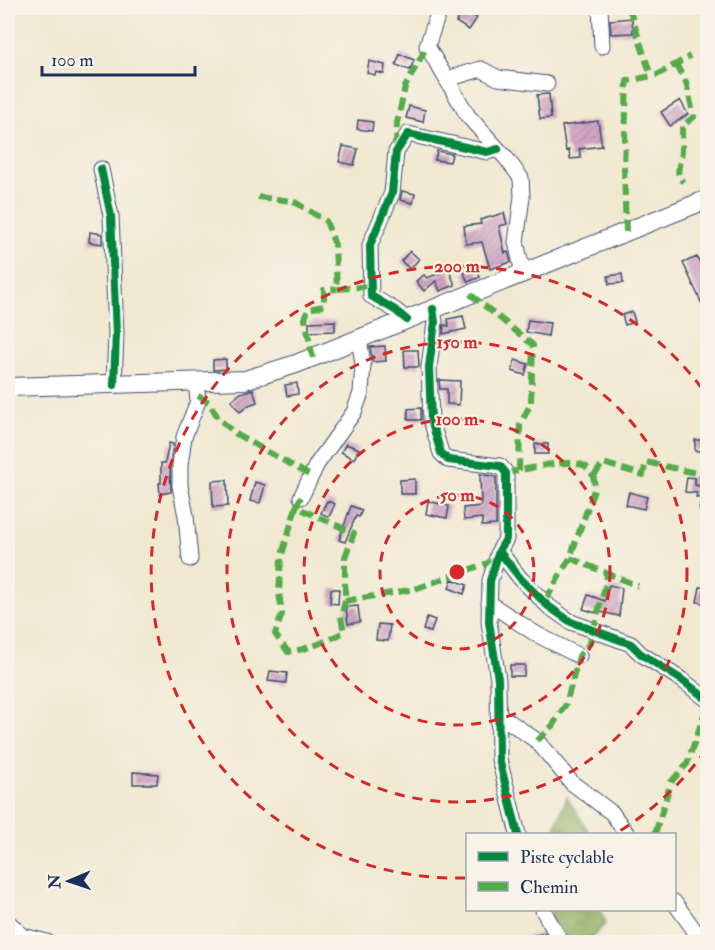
<svg xmlns="http://www.w3.org/2000/svg" width="715" height="950" font-family="'IM FELL Double Pica',serif">
  <style>
    .forest { fill: url(#forest-crowns); stroke: #546c5d; stroke-width: 1.5 }
    .building { fill: url(#building-hatch) }
    .lines { fill: none; stroke-linecap: round; stroke-linejoin: round }
    .minor-casing { stroke: #3b4b6f; stroke-width: 17 }
    .major-casing { stroke: #3b4b6f; stroke-width: 20 }
    .minor { stroke: #fff; stroke-width: 15 }
    .major { stroke: #fff; stroke-width: 18 }
    .quiet { stroke: #52ab49; stroke-width: 6; stroke-dasharray: 12 6; stroke-linecap: butt }
    .cycleway-casing { stroke: #f7f3e8; stroke-width: 11 }
    .cycleway { stroke: #00873e; stroke-width: 8 }
    .ring { fill: none; stroke: #d62828; stroke-width: 3; stroke-dasharray: 10 8 }
    .centre { fill: #d62828; stroke: #f7f3e8; stroke-width: 3 }
    .ring-label { font-size: 18px; text-anchor: middle; font-weight: bold; fill: #d62828; stroke: #f7f3e8; stroke-width: 4.5; stroke-linejoin: round; paint-order: stroke }
  </style>
  <defs>
    <pattern id="forest-crowns" width="20" height="18" patternUnits="userSpaceOnUse" patternTransform="scale(1.5)"><rect width="20" height="18" fill="#8caa5c"/><path d="M2 6a3 3 0 1 1 6 0M12 15a3 3 0 1 1 6 0" fill="none" stroke="#728b4f"/></pattern>
    <pattern id="building-hatch" width="6" height="6" patternUnits="userSpaceOnUse" patternTransform="scale(1.5)"><rect width="6" height="6" fill="#d2a6c4"/><path d="M-1 1l2-2M0 6l6-6M5 7l2-2" fill="none" stroke="#aa88a2"/></pattern>
  </defs>
  <rect width="100%" height="100%" fill="#f7f3e8"/>
  <filter id="ink" filterUnits="userSpaceOnUse"><feTurbulence type="fractalNoise" baseFrequency=".0167" numOctaves="2"/><feDisplacementMap in="SourceGraphic" scale="12" xChannelSelector="R" yChannelSelector="G"/><feConvolveMatrix kernelMatrix="1 2 1 2 8 2 1 2 1" color-interpolation-filters="sRGB"/></filter>
  <filter id="wash" filterUnits="userSpaceOnUse"><feTurbulence type="fractalNoise" baseFrequency=".008" numOctaves="4" result="noise"/><feDisplacementMap in="SourceGraphic" scale="24" xChannelSelector="R" yChannelSelector="G"/><feGaussianBlur stdDeviation="1.35" result="paint"/><feColorMatrix in="noise" values="0 0 0 0 0 0 0 0 0 0 0 0 0 0 0 0 0 1.4 0 .05"/><feComposite in="paint" operator="in"/></filter>
  <g filter="url(#wash)">
    <rect width="100%" height="100%" fill="#f1e8d0"/>
    <path class="forest" d="M 567,797 L 590,834 L 553,834 Z
      M 543,910 L 600,910 L 606,923 L 588,942 L 567,942 Z"/>
    <g id="blocks">
      <path class="building" d="M 464,10 L 477,18 L 469,30 L 456,22 Z
        M 632,18 L 633,33 L 611,34 L 610,20 Z
        M 400,54 L 414,60 L 410,70 L 396,65 Z
        M 369,61 L 385,65 L 384,74 L 376,72 L 375,75 L 367,73 Z
        M 549,94 L 551,118 L 540,119 L 537,95 Z
        M 680,100 L 688,114 L 670,126 L 661,112 Z
        M 409,106 L 425,110 L 423,122 L 406,118 Z
        M 358,120 L 373,122 L 372,131 L 357,129 Z
        M 598,121 L 602,146 L 579,149 L 581,158 L 570,159 L 569,150 L 566,151 L 562,126 Z
        M 343,146 L 358,149 L 354,165 L 339,162 Z
        M 437,151 L 452,154 L 450,162 L 435,160 Z
        M 402,191 L 415,194 L 413,203 L 400,200 Z
        M 504,213 L 507,224 L 499,226 L 505,253 L 508,252 L 511,262 L 490,269 L 482,242 L 466,244 L 464,226 L 481,224 L 480,220 Z
        M 90,232 L 102,234 L 102,244 L 89,242 Z
        M 410,251 L 419,259 L 410,269 L 401,261 Z
        M 697,257 L 708,279 L 708,317 L 683,263 Z
        M 477,268 L 480,277 L 468,282 L 464,273 Z
        M 449,270 L 455,285 L 440,291 L 436,281 L 424,291 L 416,281 L 424,275 L 427,278 Z
        M 622,274 L 623,283 L 609,284 L 608,276 Z
        M 632,312 L 635,322 L 625,325 L 622,315 Z
        M 463,316 L 466,329 L 443,334 L 444,325 L 449,326 L 448,319 Z
        M 528,320 L 550,323 L 548,336 L 526,332 Z
        M 335,321 L 335,331 L 309,332 L 309,322 Z
        M 385,346 L 386,361 L 373,362 L 370,347 Z
        M 404,350 L 418,350 L 419,367 L 405,367 Z
        M 226,359 L 226,369 L 213,370 L 213,360 Z
        M 515,360 L 528,364 L 525,375 L 512,371 Z
        M 439,380 L 460,381 L 459,405 L 447,404 L 447,389 L 440,389 Z
        M 297,383 L 298,394 L 287,396 L 285,385 Z
        M 253,389 L 257,402 L 249,405 L 240,412 L 231,401 L 241,393 Z
        M 421,408 L 421,420 L 408,420 L 408,409 Z
        M 695,440 L 705,440 L 706,451 L 695,451 Z
        M 169,443 L 173,444 L 170,465 L 171,492 L 160,494 L 159,483 L 161,483 L 161,463 L 165,463 Z
        M 346,444 L 359,449 L 354,459 L 341,452 Z
        M 535,444 L 548,444 L 548,454 L 535,454 Z
        M 480,474 L 496,477 L 496,525 L 482,526 L 482,518 L 464,520 L 463,508 L 481,506 Z
        M 687,477 L 695,478 L 695,485 L 706,487 L 706,496 L 696,498 L 697,493 L 685,492 Z
        M 415,479 L 415,494 L 400,494 L 400,480 Z
        M 227,480 L 228,506 L 213,507 L 212,481 Z
        M 255,482 L 265,485 L 260,503 L 250,501 Z
        M 629,492 L 647,497 L 644,509 L 626,505 Z
        M 327,501 L 335,504 L 329,517 L 321,513 Z
        M 428,501 L 449,506 L 447,518 L 426,514 Z
        M 351,506 L 362,510 L 359,517 L 356,516 L 345,542 L 339,540 Z
        M 452,579 L 467,585 L 464,594 L 449,588 Z
        M 609,585 L 622,588 L 619,616 L 596,611 L 596,613 L 583,609 L 588,595 L 605,601 Z
        M 700,587 L 708,588 L 708,604 L 697,602 Z
        M 331,589 L 339,589 L 338,604 L 330,603 Z
        M 358,606 L 360,622 L 348,624 L 346,607 Z
        M 427,617 L 435,620 L 431,632 L 423,630 Z
        M 378,624 L 390,625 L 388,641 L 376,640 Z
        M 510,665 L 525,665 L 524,676 L 510,676 Z
        M 270,671 L 287,673 L 286,683 L 268,681 Z
        M 133,772 L 158,774 L 157,784 L 133,784 Z
        M 545,933 L 549,942 L 519,942 L 519,939 Z"/>
    </g>
  </g>
  <g filter="url(#ink)">
    <use href="#blocks" fill-opacity="0" stroke="#3b4b6f" stroke-width="1.5"/>
    <g class="lines">
      <defs>
        <path id="minor" d="M 440,8 L 427,46 L 468,116 L 506,158 L 521,178 L 522,197 L 516,242 L 523,273
          M 600,8 L 602,46
          M 447,79 L 481,69 L 498,78 L 547,84
          M 101,169 L 111,216 L 116,333 L 114,385
          M 433,309 L 435,322 L 429,367 L 431,420 L 441,453 L 448,460 L 500,466 L 506,473 L 506,539 L 499,551 L 490,581 L 489,622 L 498,679 L 499,759 L 518,834
          M 407,320 L 395,310 L 371,296 L 370,245 L 392,193 L 396,152 L 408,134 L 487,152 L 498,149
          M 301,497 L 317,464 L 354,412 L 361,393 L 363,364 L 359,339
          M 707,508 L 708,505
          M 499,551 L 520,578 L 548,606 L 571,622 L 631,644 L 641,654 L 682,680 L 708,700
          M 190,559 L 186,516 L 180,486 L 180,465 L 184,437 L 198,401 L 196,382
          M 489,603 L 536,634 L 579,656
          M 498,714 L 537,741 L 572,783 L 612,813 L 627,834
          M 674,902 L 703,942
          M 543,910 L 561,942
          M 8,922 L 23,936 L 47,942"/>
        <path id="major" d="M 8,387 L 245,380 L 296,364 L 708,199"/>
      </defs>
      <use href="#minor" class="minor-casing"/>
      <use href="#major" class="major-casing"/>
      <use href="#minor" class="minor"/>
      <use href="#major" class="major"/>
      <path class="quiet" d="M 629,8 L 651,76
        M 676,64 L 686,82 L 694,117 L 682,126 C 682,136 683,149 681,158 C 679,167 675,174 683,182
        M 396,147 L 397,123 L 405,87 L 427,46
        M 258,197 L 293,201 L 326,221 L 335,245 L 337,289 L 371,286
        M 626,232 L 624,167 L 627,81 L 657,75 L 690,56
        M 470,294 L 533,345 L 531,403 L 520,425 L 519,471
        M 313,358 L 305,319 L 308,309 L 324,306 L 324,290 L 337,289
        M 198,396 L 209,402 L 218,418 L 236,434 L 311,476
        M 506,473 C 525,470 569,457 585,466 C 593,471 594,479 595,487 L 570,558 L 544,603
        M 594,476 L 603,463 L 643,475 L 646,462 L 696,473 L 708,479
        M 301,497 L 296,507 L 354,533 L 345,557 L 345,601 L 415,589 L 496,560
        M 296,507 L 281,558 L 279,593 L 282,614 L 275,634 L 288,652 C 309,649 325,642 344,632 L 341,617 L 345,601
        M 570,558 L 638,586
        M 537,741 L 553,725 L 566,704 L 579,656 L 590,643 L 606,583 L 607,574
        M 655,834 L 671,782 L 687,764 L 708,703"/>
      <defs>
        <path id="cycleway" d="M 101,169 L 111,216 L 116,333 L 114,385
          M 433,309 L 435,322 L 429,367 L 431,420 L 441,453 L 448,460 L 500,466 L 506,473 L 506,539 L 499,551 L 490,581 L 489,622 L 498,679 L 499,759 L 518,834
          M 407,320 L 395,310 L 371,296 L 370,245 L 392,193 L 396,152 L 408,134 L 487,152 L 498,149
          M 499,551 L 520,578 L 548,606 L 571,622 L 631,644 L 641,654 L 682,680 L 708,700"/>
      </defs>
      <use href="#cycleway" class="cycleway-casing"/>
      <use href="#cycleway" class="cycleway"/>
    </g>
  </g>
  <g class="ring">
    <circle cx="457" cy="572" r="77"/>
    <circle cx="457" cy="572" r="153"/>
    <circle cx="457" cy="572" r="230"/>
    <path d="M706 750A306 306 0 0 1 615 834M465 878A306 306 0 1 1 706 394"/>
  </g>
  <circle cx="457" cy="572" r="9" class="centre"/>
  <g class="ring-label">
    <text x="457" y="272">200 m</text>
    <text x="457" y="348">150 m</text>
    <text x="457" y="425">100 m</text>
    <text x="457" y="501">50 m</text>
  </g>
  <rect width="715" height="950" fill="none" stroke="#f7f3e8" stroke-width="30"/>
  <rect x="466" y="833" width="210" height="78" fill="#f7f3e8" stroke="#9fa5b1" stroke-width="1.5"/>
  <rect x="478" y="852" width="30" height="9" fill="#00873e" stroke="#9fa5b1" stroke-width="1.5"/>
  <text x="520" y="863" font-size="18" fill="#1b2f5e">Piste cyclable</text>
  <rect x="478" y="882" width="30" height="9" fill="#52ab49" stroke="#9fa5b1" stroke-width="1.5"/>
  <text x="520" y="893" font-size="18" fill="#1b2f5e">Chemin</text>
  <g transform="translate(69 881) rotate(268)" stroke="#f7f3e8" stroke-width="4.5" paint-order="stroke">
  <path d="M0-4.5L10 22L0 15L-10 22Z" fill="#1b2f5e"/>
  <text y="-9" font-size="16" font-weight="bold" text-anchor="middle" fill="#1b2f5e">N</text>
  </g>
  <path d="M42 66v9h153v-9" fill="none" stroke="#1b2f5e" stroke-width="3"/>
  <text x="51" y="66" font-size="18" fill="#1b2f5e" stroke="#f7f3e8" stroke-width="4.5" paint-order="stroke">100 m</text>
</svg>
